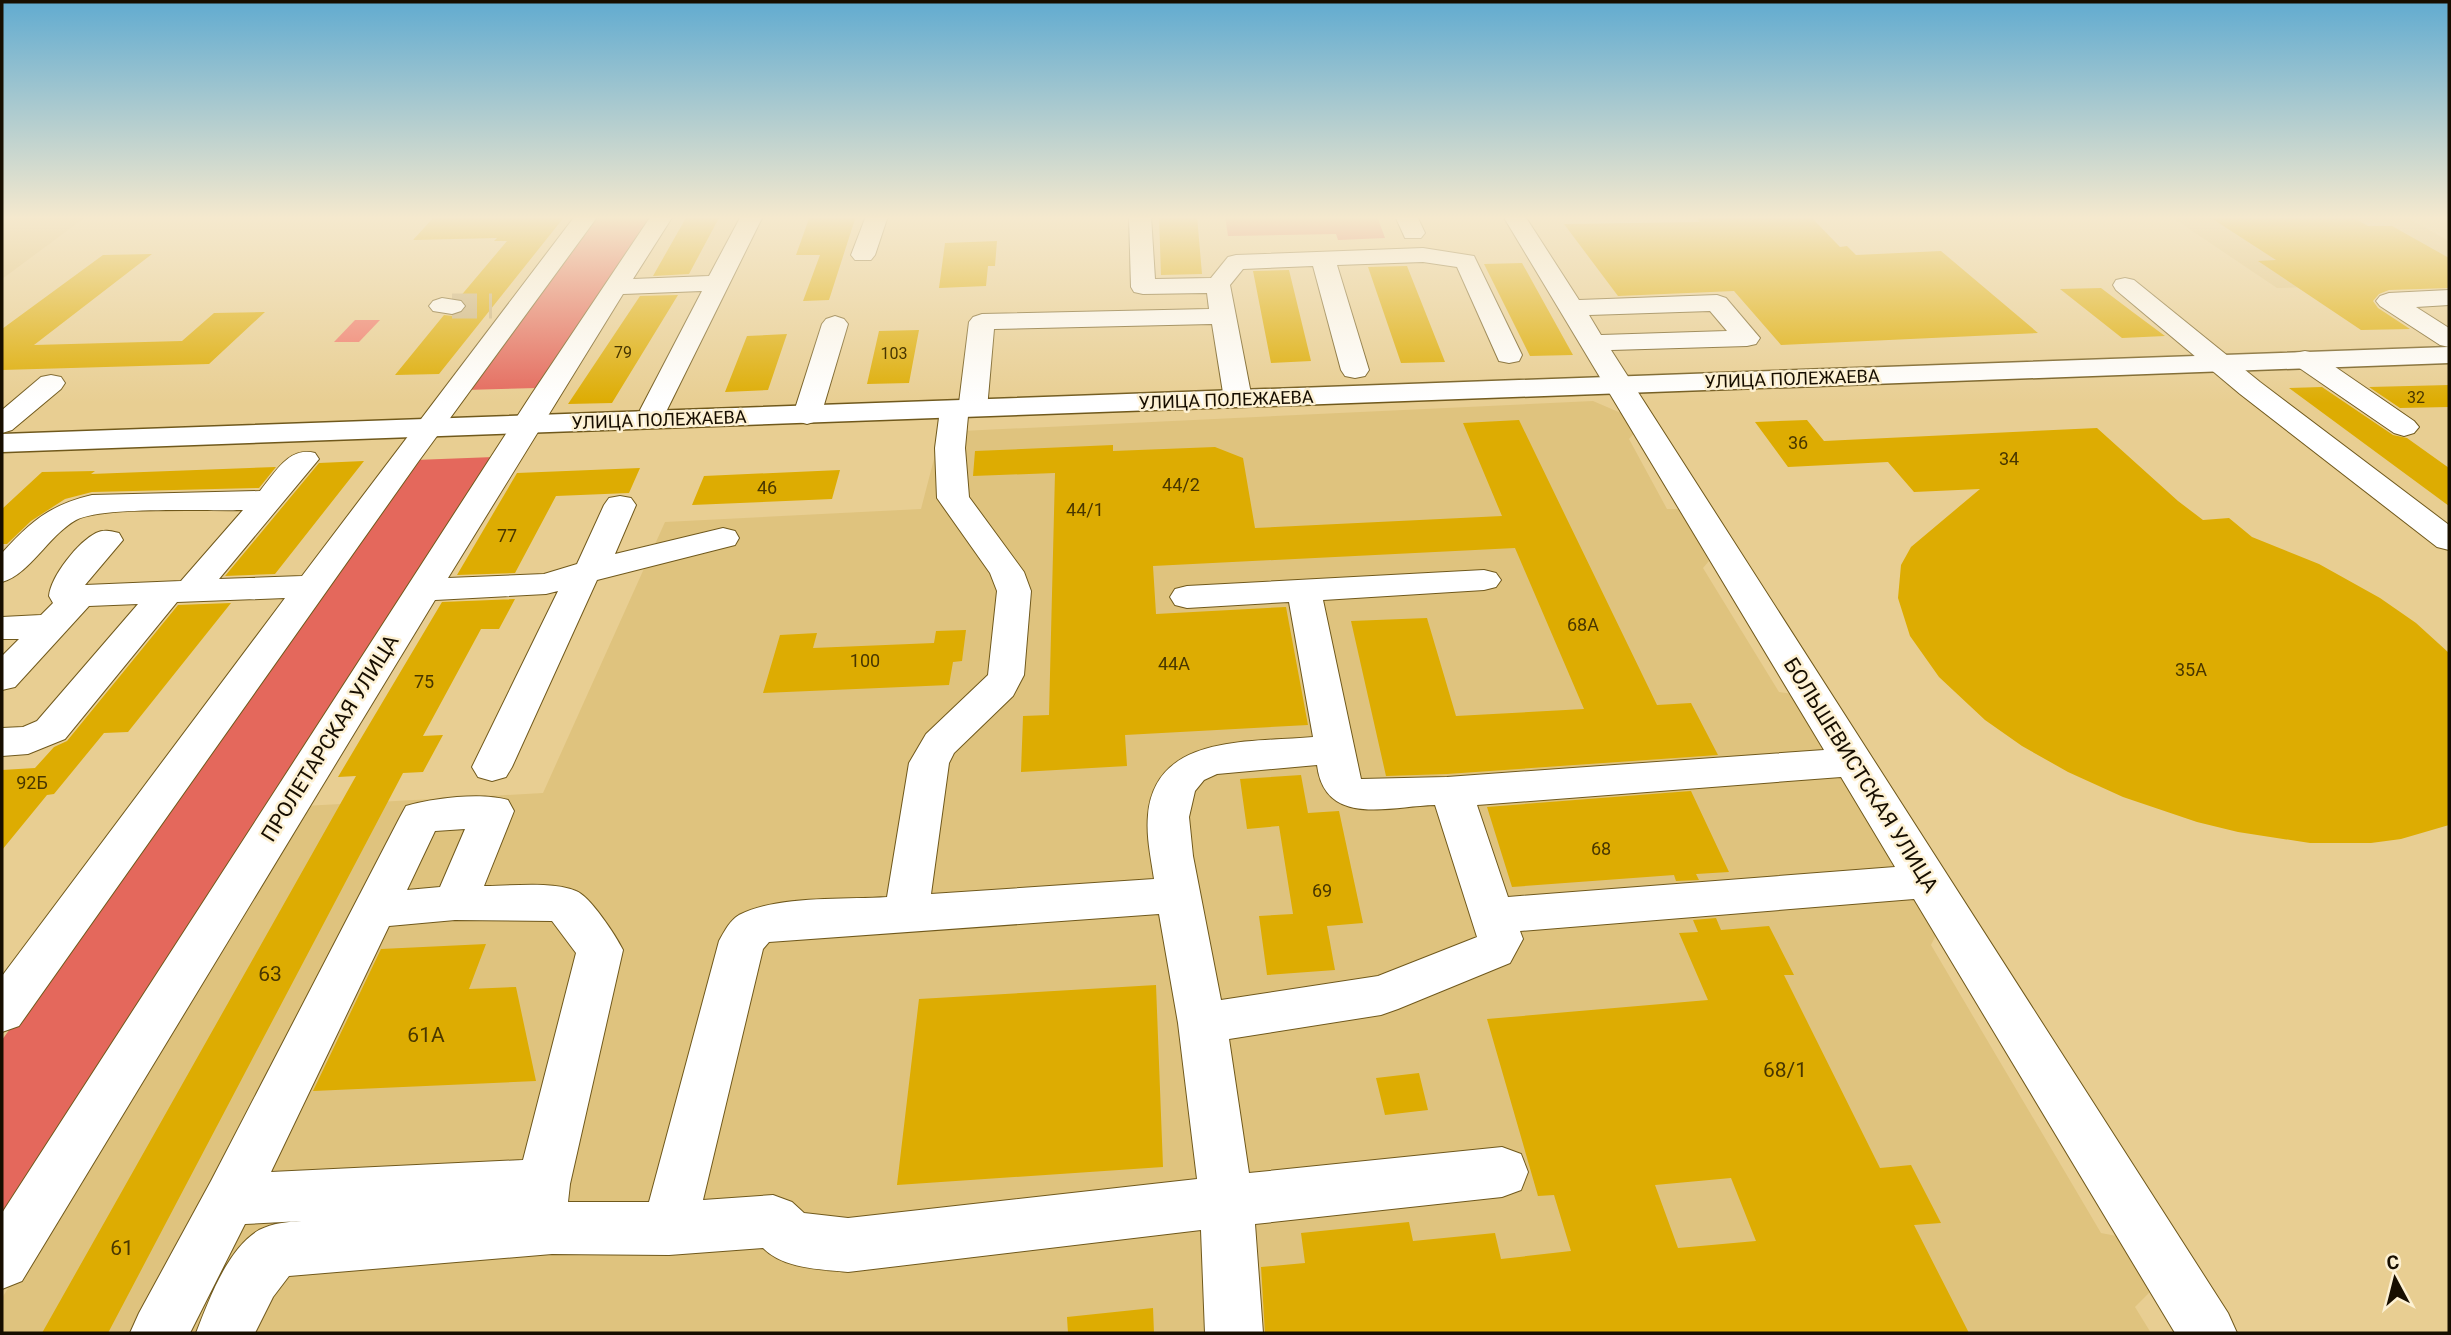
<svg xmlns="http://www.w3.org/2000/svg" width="2451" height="1335" font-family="Roboto,sans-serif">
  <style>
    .built { fill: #dfc37e }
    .green { fill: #f07467 }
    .forest { fill: #e4685c }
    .building { fill: #ddac02; fill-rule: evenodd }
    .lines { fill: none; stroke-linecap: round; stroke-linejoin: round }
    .minor-tunnel { stroke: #c9b17c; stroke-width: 25; stroke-dasharray: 25 12; stroke-linecap: butt }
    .minor-casing { stroke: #70591c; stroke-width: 2 }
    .major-casing { stroke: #70591c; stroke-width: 3 }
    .minor { fill: #fff; fill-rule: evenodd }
    .major { fill: #fff; fill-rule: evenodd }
    .labels { text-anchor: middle; stroke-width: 5; stroke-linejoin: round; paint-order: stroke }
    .far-number-label { font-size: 16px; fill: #483600 }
    .far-street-label { font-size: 18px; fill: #170e00; stroke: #fdf1d3 }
    .number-label { font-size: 18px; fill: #483600 }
    .street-label { font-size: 21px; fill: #170e00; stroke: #fdf1d3 }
    .near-number-label { font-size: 21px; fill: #483600 }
  </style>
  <rect width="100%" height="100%" fill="#e8ce92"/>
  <path class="built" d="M 2,216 L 87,216 L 2,279 Z
    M 2170,216 L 2404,216 L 2449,241 L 2449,283 L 2277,288 Z
    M 1593,401 L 1621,413 L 1635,432 L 1629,439 L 1667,509 L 1679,509 L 1709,561 L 1703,568 L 1779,692 L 1793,694 L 1939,929 L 1931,945 L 2101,1233 L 2122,1237 L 2154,1288 L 2135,1307 L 2151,1333 L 2,1333 L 2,1298 L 304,806 L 543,793 L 665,522 L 921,509 L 941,432 Z"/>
  <path class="green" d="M 355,320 L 380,320 L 359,342 L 334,342 Z"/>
  <path class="forest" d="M 595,216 L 653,216 L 537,388 L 464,390 Z
    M 1225,216 L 1377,216 L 1385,238 L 1338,240 L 1336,234 L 1228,236 Z
    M 494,457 L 2,1235 L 2,1040 L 415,460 Z"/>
  <path class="building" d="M 435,216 L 565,216 L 439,374 L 395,375 L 444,315 L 453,316 L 463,313 L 468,306 L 459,298 L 507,241 L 494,241 L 497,238 L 413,240 Z
    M 687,216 L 720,216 L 689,274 L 653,276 Z
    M 810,216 L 856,216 L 829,300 L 803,301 L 820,255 L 796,255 Z
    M 1159,216 L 1197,216 L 1202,274 L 1161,275 Z
    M 1695,216 L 1810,216 L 1840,247 L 1847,246 L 1856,255 L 1941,251 L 2038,333 L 1781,345 L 1734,291 L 1618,296 L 1564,224 L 1700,222 Z
    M 2208,216 L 2351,216 L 2368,226 L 2392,226 L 2449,258 L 2449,288 L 2389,290 L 2379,294 L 2373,301 L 2378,308 L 2410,329 L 2361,330 L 2258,261 L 2276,260 Z
    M 997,241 L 995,266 L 988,266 L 986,286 L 939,288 L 945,243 Z
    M 152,254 L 34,345 L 182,341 L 214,313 L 265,312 L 209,364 L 2,370 L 2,329 L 103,255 Z
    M 1522,263 L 1573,355 L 1530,356 L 1484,264 Z
    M 1407,266 L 1445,362 L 1401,363 L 1368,267 Z
    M 1289,270 L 1311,361 L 1271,363 L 1253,271 Z
    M 2101,288 L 2134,313 L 2165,336 L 2122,338 L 2060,289 Z
    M 678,295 L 612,403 L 568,404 L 640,296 Z
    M 919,330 L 909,383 L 867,384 L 879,331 Z
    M 787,334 L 768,390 L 725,392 L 747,336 Z
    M 2449,385 L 2449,407 L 2400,408 L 2369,387 Z
    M 2322,387 L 2393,435 L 2407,438 L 2449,468 L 2449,506 L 2289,388 Z
    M 1519,420 L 1657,705 L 1691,703 L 1718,755 L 1447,774 L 1386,776 L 1351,621 L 1427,618 L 1456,716 L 1584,709 L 1515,548 L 1153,566 L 1156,614 L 1286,607 L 1308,725 L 1125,735 L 1127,766 L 1021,772 L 1023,716 L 1049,715 L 1055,473 L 973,476 L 975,451 L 1113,445 L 1113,451 L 1215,447 L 1243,458 L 1255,528 L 1502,516 L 1463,423 Z
    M 1807,420 L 1824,441 L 2097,428 L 2178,501 L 2203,520 L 2229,518 L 2252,537 L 2319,564 L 2380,598 L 2416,623 L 2449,653 L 2449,825 L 2401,839 L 2371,843 L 2310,843 L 2238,832 L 2197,822 L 2123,797 L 2068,772 L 2022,746 L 1985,720 L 1939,677 L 1910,636 L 1898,598 L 1901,565 L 1911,547 L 1980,489 L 1914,492 L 1888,462 L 1788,467 L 1755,422 Z
    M 364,461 L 275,574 L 225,576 L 319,463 Z
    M 276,467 L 259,488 L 92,492 L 65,499 L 31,521 L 7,544 L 2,544 L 2,509 L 42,472 L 95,471 L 91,474 Z
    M 640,468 L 629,493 L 556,496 L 515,573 L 457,575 L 517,473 Z
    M 840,470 L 832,499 L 692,505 L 704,476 Z
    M 515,599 L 499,629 L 481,629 L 423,736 L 443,735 L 423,772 L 403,773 L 108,1333 L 42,1333 L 356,776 L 338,777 L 442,602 Z
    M 231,603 L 128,732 L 104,733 L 54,794 L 47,795 L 2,850 L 2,770 L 35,768 L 54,747 L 67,741 L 178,605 Z
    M 966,630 L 962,661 L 953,662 L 949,685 L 763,693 L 780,635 L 817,633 L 813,648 L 934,643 L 936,631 Z
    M 1301,775 L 1308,813 L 1339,811 L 1363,923 L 1327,926 L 1335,970 L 1267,975 L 1259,916 L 1293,914 L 1279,826 L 1247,829 L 1240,779 Z
    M 1691,791 L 1729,872 L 1696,874 L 1699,880 L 1676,881 L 1674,875 L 1512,887 L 1487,807 Z
    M 1716,918 L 1721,930 L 1769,926 L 1794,975 L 1784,975 L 1880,1168 L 1911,1165 L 1941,1223 L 1914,1225 L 1969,1333 L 1265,1333 L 1261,1267 L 1305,1263 L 1301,1233 L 1409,1222 L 1413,1241 L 1495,1233 L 1501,1259 L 1571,1251 L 1554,1195 L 1538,1196 L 1487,1019 L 1708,1000 L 1679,933 L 1698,932 L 1693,920 ZM 1731,1178 L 1756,1241 L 1678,1248 L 1655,1185 Z
    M 486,944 L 469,989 L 516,987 L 536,1081 L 313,1091 L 381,949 Z
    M 1156,985 L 1163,1167 L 897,1185 L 919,999 Z
    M 1419,1073 L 1428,1110 L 1385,1115 L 1376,1078 Z
    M 1153,1308 L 1154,1333 L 1068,1333 L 1067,1317 Z"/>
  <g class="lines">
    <path class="minor-tunnel" d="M 452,306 L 492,306"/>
    <defs>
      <path id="minor" d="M 575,216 L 598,216 L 418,462 L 19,1026 L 2,1032 L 2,976 L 285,598 L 177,602 L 65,739 L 28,754 L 2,756 L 2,728 L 23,727 L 37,721 L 138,604 L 89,606 L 15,687 L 2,690 L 2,656 L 19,639 L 2,639 L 2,617 L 41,615 L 53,603 L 49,596 C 51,576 78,542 96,533 C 104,529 111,531 119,533 L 123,540 L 85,585 L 181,581 L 243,510 C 208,511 102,506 76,520 C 49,535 29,575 2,582 L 2,553 C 31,521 50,505 92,495 L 260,491 C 275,473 289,446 315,453 L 319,459 L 219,579 L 302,576 Z
        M 651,216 L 673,216 L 633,279 L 709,276 L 741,216 L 763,216 L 664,416 L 654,419 L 644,416 L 640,410 L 702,291 L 623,294 L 448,578 L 544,574 L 577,564 L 604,505 L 609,498 L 620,496 L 631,498 L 636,505 L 615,554 L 723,528 L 735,531 L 739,538 L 735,545 L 597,580 L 512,767 L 506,777 L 492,781 L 478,777 L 472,767 L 558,591 L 546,594 L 435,600 L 22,1281 L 2,1289 L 2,1213 L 531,395 Z
        M 866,216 L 888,216 L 875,255 L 871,260 L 855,260 L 851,255 Z
        M 1129,216 L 1151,216 L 1155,279 L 1211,278 L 1228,257 L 1236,255 L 1423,248 L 1474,256 L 1522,355 L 1519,361 L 1509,363 L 1499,361 L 1457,267 L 1423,262 L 1337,265 L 1369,370 L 1365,376 L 1355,378 L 1345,376 L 1341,370 L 1313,266 L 1243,269 L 1230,285 L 1252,399 L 1248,405 L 1238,407 L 1228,405 L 1224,399 L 1212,324 L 994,329 L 987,409 L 983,415 L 968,416 L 965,448 L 969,497 L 1024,572 L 1031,591 L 1024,675 L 1013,696 L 954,753 L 949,763 L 931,894 L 1154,879 C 1151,858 1146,837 1148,815 C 1155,733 1252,743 1313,737 L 1289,602 L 1187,608 L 1175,605 L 1170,597 L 1175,589 L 1187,586 L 1484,570 L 1496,573 L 1501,580 L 1496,587 L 1484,590 L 1323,600 L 1361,779 L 1447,777 L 1824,750 L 1503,216 L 1525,216 L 1579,300 L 1717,295 L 1726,298 L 1760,338 L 1756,344 L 1747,346 L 1611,350 L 2228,1313 L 2237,1333 L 2175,1333 L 1914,899 L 1520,931 L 1523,939 L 1510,963 L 1398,1009 L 1381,1015 L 1229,1039 L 1249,1173 L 1502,1147 L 1521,1154 L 1528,1172 L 1521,1190 L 1502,1197 L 1255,1224 L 1263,1333 L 1205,1333 L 1201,1230 L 848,1272 C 819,1269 784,1269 763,1248 L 669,1255 L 552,1254 L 289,1276 L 273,1297 L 255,1333 L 196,1333 C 209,1300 227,1249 259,1230 C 273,1223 287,1222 302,1221 L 245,1224 L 190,1333 L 130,1333 L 139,1313 L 211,1181 L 400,817 L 406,806 C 433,798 481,792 508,800 L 514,811 L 484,886 C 510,886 553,881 576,891 C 590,896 616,936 623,950 L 570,1184 L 568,1202 L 649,1202 L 719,941 C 724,932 730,920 739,915 C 779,895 842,900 887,897 L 909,763 L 926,734 L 988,675 L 997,591 L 990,573 L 937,498 L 935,448 L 940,410 L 944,404 L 959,403 L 969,322 L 973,317 L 982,314 L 1209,309 L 1207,293 L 1143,294 L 1134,292 L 1131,287 ZM 1710,311 L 1727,331 L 1601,335 L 1589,315 ZM 1317,765 C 1325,828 1390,806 1435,805 L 1477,937 L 1378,976 L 1221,1000 L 1193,856 L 1189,817 L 1195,791 L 1204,780 L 1217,774 ZM 1841,777 L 1895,867 L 1508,897 L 1477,805 ZM 465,829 L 440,887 L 407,890 L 435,831 ZM 1159,914 L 1178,1023 L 1197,1179 L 848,1218 L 804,1213 L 792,1202 L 773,1195 L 703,1200 L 763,949 L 769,942 ZM 455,920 L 552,921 L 576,953 L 523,1160 L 271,1172 L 389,926 Z
        M 1395,216 L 1417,216 L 1425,233 L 1421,238 L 1405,238 Z
        M 2125,278 L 2134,280 L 2260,382 L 2449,525 L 2449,550 L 2437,547 L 2240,394 L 2116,290 L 2113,285 L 2116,280 Z
        M 2449,290 L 2449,305 L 2416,307 L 2449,328 L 2449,347 L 2440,345 L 2380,306 L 2376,301 L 2380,296 L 2389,293 Z
        M 442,298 L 461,301 L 465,306 L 461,311 L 452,314 L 433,311 L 429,306 L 433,301 Z
        M 835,316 L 844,319 L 848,324 L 821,415 L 817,421 L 807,424 L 797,421 L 793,415 L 822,324 L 826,319 Z
        M 2305,351 L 2315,353 L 2414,421 L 2419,427 L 2414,433 L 2404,436 L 2394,433 L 2295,365 L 2291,359 L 2295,353 Z
        M 51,375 L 61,377 L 65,383 L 61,389 L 12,430 L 2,433 L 2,410 L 41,377 Z"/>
      <path id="major" d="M 2449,347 L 2449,363 L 2,452 L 2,434 Z"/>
    </defs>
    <use href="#minor" class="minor-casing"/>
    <use href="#major" class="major-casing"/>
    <use href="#minor" class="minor"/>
    <use href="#major" class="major"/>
  </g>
  <linearGradient id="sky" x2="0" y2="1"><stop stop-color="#61abd0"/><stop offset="0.54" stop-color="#f5e9ce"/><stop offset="1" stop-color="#f5e9ce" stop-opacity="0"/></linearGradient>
  <rect width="2451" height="403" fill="url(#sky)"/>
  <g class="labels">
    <g class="far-number-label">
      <text x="623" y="358">79</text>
      <text x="894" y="359">103</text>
      <text x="2416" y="403">32</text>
    </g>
    <g class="far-street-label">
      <text transform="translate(1792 379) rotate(-2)" y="6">УЛИЦА ПОЛЕЖАЕВА</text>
      <text transform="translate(1226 400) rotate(-2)" y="6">УЛИЦА ПОЛЕЖАЕВА</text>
      <text transform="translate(659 420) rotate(-2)" y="6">УЛИЦА ПОЛЕЖАЕВА</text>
    </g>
    <g class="number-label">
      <text x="1798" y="449">36</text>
      <text x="2009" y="465">34</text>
      <text x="1181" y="491">44/2</text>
      <text x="767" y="494">46</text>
      <text x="1085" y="516">44/1</text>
      <text x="507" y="542">77</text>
      <text x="1583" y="631">68А</text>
      <text x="865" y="667">100</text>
      <text x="1174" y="670">44А</text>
      <text x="2191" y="676">35А</text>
      <text x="424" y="688">75</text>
      <text x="32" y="789">92Б</text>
      <text x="1601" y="855">68</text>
      <text x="1322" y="897">69</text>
    </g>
    <g class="street-label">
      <text transform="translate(330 738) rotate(-58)" y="7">ПРОЛЕТАРСКАЯ УЛИЦА</text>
      <text transform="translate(1861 775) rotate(58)" y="7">БОЛЬШЕВИСТСКАЯ УЛИЦА</text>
    </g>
    <g class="near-number-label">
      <text x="270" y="981">63</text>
      <text x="426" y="1042">61А</text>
      <text x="1785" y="1077">68/1</text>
      <text x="122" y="1255">61</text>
    </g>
  </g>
  <rect width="2451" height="1335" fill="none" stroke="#170e00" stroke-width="7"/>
  <g transform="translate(2395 1279) rotate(353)" stroke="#fdf1d3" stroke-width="5" paint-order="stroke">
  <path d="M0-5L12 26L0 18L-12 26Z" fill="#170e00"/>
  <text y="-10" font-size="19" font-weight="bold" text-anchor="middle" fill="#170e00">С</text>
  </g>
</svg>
